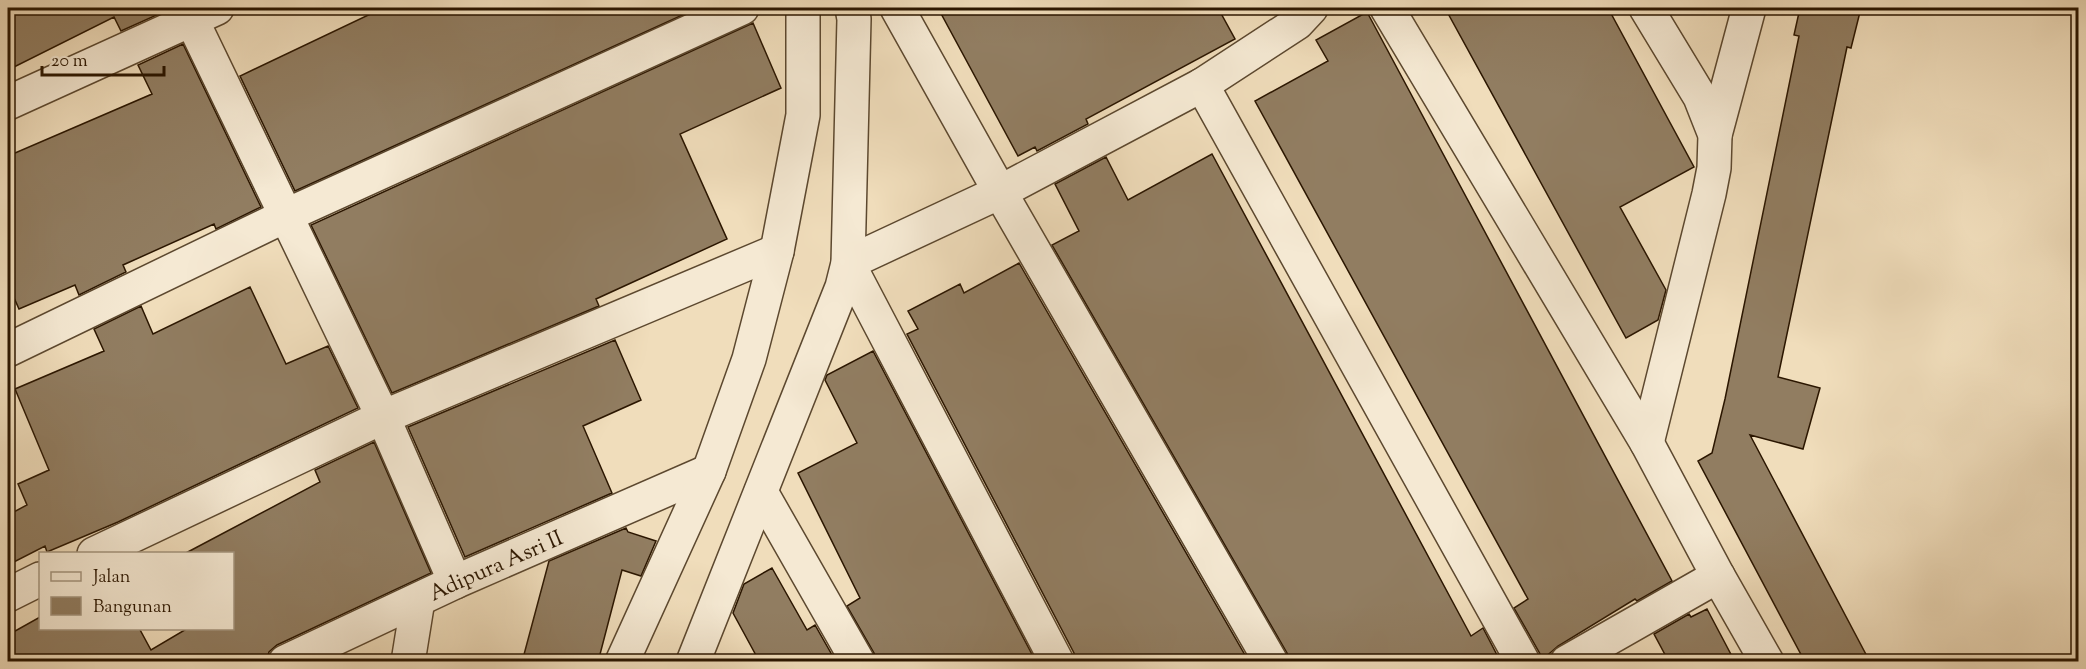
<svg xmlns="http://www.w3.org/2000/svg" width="2086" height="669" font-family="'Sorts Mill Goudy',serif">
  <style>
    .building { fill: #917d61; stroke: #2b1600; stroke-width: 1.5 }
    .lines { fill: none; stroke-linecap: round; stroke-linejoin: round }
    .minor-casing { stroke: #5c482f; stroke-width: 36 }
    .minor { stroke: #f5e9d3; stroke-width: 33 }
    .labels { text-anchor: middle; stroke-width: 6; stroke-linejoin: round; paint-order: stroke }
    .street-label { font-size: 22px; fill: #2b1600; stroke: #f5e9d3 }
  </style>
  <rect width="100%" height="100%" fill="#f0ddbb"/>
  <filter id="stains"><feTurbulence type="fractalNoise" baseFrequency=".00333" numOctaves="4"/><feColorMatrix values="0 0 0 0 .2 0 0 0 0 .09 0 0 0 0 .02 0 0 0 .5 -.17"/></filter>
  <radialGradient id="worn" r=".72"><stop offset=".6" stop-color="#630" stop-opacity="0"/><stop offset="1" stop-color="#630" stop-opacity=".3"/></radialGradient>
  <path class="building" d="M 8,8 L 167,8 L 168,10 L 121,31 L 114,17 L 8,70 Z
    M 383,8 L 698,8 L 295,191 L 240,76 Z
    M 938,8 L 1218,8 L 1235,39 L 1086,119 L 1088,124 L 1037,151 L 1035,147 L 1018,156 Z
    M 1445,8 L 1608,8 L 1694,167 L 1620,207 L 1666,290 L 1658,320 L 1626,338 Z
    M 1800,8 L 1861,8 L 1851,48 L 1847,47 L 1778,377 L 1820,388 L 1803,449 L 1750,435 L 1870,662 L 1805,662 L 1698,461 L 1712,453 L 1725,399 L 1799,36 L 1794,35 Z
    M 1367,12 L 1672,581 L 1637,601 L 1635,599 L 1558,646 L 1543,659 L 1514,608 L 1528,599 L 1255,101 L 1328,61 L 1316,40 Z
    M 753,23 L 781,88 L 680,134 L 727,239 L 596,299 L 599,306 L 392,393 L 311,225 Z
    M 183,44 L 261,207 L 216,229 L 214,224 L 123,265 L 126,272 L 79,295 L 75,285 L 19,309 L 8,284 L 8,156 L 152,94 L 138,65 Z
    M 1212,154 L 1471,636 L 1483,628 L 1497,655 L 1485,662 L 1290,662 L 1287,653 L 1052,245 L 1079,231 L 1055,184 L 1106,157 L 1128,200 Z
    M 1019,263 L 1249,662 L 1076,662 L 1074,653 L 907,334 L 918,329 L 908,311 L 960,284 L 964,293 Z
    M 250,287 L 286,364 L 328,346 L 358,408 L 118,522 L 47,552 L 45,546 L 8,565 L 8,515 L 27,505 L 18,484 L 49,470 L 15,389 L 104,351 L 94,329 L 141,306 L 153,334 Z
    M 615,340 L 641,400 L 583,426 L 612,493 L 465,557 L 408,427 Z
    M 873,351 L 1036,662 L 877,662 L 874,653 L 847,606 L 860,598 L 798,473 L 857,443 L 825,380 L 827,375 Z
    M 374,442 L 431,573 L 277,645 L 269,652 L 266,662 L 8,662 L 8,635 L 40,617 L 40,629 L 139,628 L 151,650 L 188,628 L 232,628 L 232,554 L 184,554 L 320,482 L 315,470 Z
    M 626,528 L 628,532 L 656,541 L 641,576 L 622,570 L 598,662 L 522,662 L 549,561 Z
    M 772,568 L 807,630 L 815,625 L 836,662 L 754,662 L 758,659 L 733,613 L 744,584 Z
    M 1707,609 L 1735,662 L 1669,662 L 1654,634 L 1689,614 L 1691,617 Z"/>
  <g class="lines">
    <defs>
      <g id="minor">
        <path d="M 186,8 L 383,417 L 455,582"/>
        <path d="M 897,8 L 1000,192 L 1202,85 L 1297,23 L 1311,8"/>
        <path d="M 1387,8 L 1647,443 L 1718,576 L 1767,662"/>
        <path d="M 1646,8 L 1700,97 L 1715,135 L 1714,168 L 1709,194 L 1647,443"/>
        <path d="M 1202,85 L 1523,662"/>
        <path d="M 8,103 L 217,8"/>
        <path d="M 1715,135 L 1749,8"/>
        <path d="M 8,350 L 287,215 L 742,8"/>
        <path d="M 761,492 L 858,662"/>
        <path d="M 94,554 L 383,417 L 777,251"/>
        <path d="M 8,595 L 40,579"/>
        <path id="s1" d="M 285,662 L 455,582 L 709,471"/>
        <path d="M 408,662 L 418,600"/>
        <path d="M 622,662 L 709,471 L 749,359 L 777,251 L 803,115 L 803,8"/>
        <path d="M 693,662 L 842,287 L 848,263 L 854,19 L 852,8"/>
        <path d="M 1057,662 L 848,263 L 1000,192 L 1271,662"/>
        <path d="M 1567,662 L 1718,576"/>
      </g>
    </defs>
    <use href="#minor" class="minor-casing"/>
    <use href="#minor" class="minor"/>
  </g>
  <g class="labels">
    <g class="street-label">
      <text dy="8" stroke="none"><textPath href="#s1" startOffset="232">Adipura Asri II</textPath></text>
    </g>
  </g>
  <rect width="2086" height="669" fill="none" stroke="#f0ddbb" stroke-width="30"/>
  <rect x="9" y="9" width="2068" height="651" fill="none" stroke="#2b1600" stroke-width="3"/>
  <rect x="15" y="15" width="2056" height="639" fill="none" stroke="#2b1600" stroke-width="1.5"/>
  <rect x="39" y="552" width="195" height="78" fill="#f5e9d3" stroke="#a4957f" stroke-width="1.5"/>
  <rect x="51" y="572" width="30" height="9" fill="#f5e9d3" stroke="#a4957f" stroke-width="1.5"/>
  <text x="93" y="582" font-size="18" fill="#2b1600">Jalan</text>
  <rect x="51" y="597" width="30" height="18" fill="#917d61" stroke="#a4957f" stroke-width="1.5"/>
  <text x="93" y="612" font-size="18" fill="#2b1600">Bangunan</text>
  <path d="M42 66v9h122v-9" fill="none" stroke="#2b1600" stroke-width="3"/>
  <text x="51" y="66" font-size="18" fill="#2b1600" stroke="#f5e9d3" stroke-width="4.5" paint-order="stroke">20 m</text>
  <rect width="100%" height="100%" filter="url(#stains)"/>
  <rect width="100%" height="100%" fill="url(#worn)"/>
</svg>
